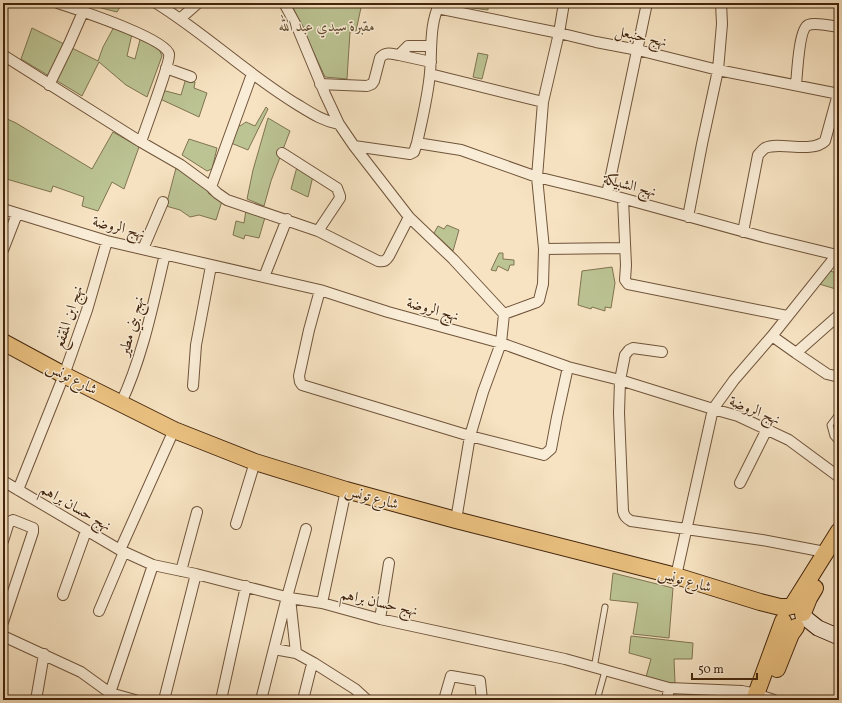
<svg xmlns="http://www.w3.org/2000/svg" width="842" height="703" font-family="Vollkorn,Amiri,serif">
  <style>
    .green { fill: #bcc494; stroke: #807450 }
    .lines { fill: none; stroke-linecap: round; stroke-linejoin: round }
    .lane-casing { stroke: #70543a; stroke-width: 7 }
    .street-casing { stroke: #70543a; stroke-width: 12 }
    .secondary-casing { stroke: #43250c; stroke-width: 17 }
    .primary-casing { stroke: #43250c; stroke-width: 18 }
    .lane { stroke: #faedd7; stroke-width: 5 }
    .street { stroke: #faedd7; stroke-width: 10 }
    .secondary { stroke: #faedd7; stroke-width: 15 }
    .primary { stroke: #ecc281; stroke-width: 16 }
    .labels { text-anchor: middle; stroke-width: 3; stroke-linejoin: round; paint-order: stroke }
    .park-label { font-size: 15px; font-style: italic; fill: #614d2e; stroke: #faedd7 }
    .street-label { font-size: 15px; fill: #43250c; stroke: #faedd7 }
  </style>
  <rect width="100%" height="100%" fill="#f7e3c2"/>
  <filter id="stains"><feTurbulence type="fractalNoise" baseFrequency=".005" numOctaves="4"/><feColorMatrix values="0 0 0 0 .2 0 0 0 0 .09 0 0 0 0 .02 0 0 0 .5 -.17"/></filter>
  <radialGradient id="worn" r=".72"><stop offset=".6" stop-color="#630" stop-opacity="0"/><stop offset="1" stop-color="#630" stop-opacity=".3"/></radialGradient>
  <path class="green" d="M 82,3 L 119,3 L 122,4 L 117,12 Z
    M 291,3 L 362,3 L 356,31 L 350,32 L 347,79 L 325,77 Z
    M 449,3 L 488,3 L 488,10 L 449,5 Z
    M 115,25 L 132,34 L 127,56 L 135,59 L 141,36 L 160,51 L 162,56 L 147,97 L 126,85 L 99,62 L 82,96 L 21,59 L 32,28 L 98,61 L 103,47 Z
    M 478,53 L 488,55 L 482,79 L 473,77 Z
    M 186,78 L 195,82 L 194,88 L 207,93 L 199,117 L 158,98 L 162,90 L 181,95 Z
    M 266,107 L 268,109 L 248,150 L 231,143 L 236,124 L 240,126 L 246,122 L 255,126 Z
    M 3,117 L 16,123 L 92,169 L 113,132 L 139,147 L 124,189 L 112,182 L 98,211 L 82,206 L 84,197 L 53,186 L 51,192 L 3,178 Z
    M 268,118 L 290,131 L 271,181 L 264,206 L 247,199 L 253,170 Z
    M 189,139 L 217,148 L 212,169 L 207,171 L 182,155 Z
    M 297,167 L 313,176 L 308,197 L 291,189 Z
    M 176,168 L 206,187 L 209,194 L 222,201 L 216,220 L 199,215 L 190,217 L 180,210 L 166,206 Z
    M 246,210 L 266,214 L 259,238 L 245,235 L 244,239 L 233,235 L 236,221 L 244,223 Z
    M 447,225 L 459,230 L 453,251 L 434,233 L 438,226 L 444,229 Z
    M 499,253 L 503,253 L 503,259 L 514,260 L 514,265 L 510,265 L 508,271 L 498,266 L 496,271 L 491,270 Z
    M 612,267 L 615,283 L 611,308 L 605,307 L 605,311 L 592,307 L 591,309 L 578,305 L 582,271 Z
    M 829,271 L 839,273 L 839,290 L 816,283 Z
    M 613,573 L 673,588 L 669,638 L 633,634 L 638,603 L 610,600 Z
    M 631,636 L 693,643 L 692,659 L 674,659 L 675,683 L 668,683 L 646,677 L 651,659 L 629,653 Z
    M 677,693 L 703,696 L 702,700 L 672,700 L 673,696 Z"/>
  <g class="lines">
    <defs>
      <path id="lane" d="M 839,413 L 830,425 L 833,436 L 839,443
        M 594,668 L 605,607
        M 597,700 L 605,671"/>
      <path id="street" d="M 58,3 C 75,9 165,38 169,54 C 171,61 145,129 141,142
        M 156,3 C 206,34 248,75 298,105 C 311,113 323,121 339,124
        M 284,3 L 298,29 L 325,94 L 339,124 L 354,146 L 409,217 L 453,259 L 504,314 L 501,343 L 483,392 L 470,436 L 456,520
        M 437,8 L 559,33 L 596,42 L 638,50 L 718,70 L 839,94
        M 181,18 L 198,3
        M 3,55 L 141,142 L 181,165 L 211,187
        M 431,62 L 399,55 L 408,46 L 431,46
        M 166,68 L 191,77
        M 252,74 L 211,187 L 217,193 L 227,200 L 318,231 L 340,198 L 340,196 L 337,188 L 282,153
        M 430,74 L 543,102
        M 320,84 L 367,86 L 372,84 L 374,81 L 380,58 C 385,51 392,54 399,55
        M 49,85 L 69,44 L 83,12
        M 796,85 C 797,75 799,29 808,25 C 816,22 830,26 839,27
        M 417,143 L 461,150 L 537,177 L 607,194 L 767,238 L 837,255
        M 354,146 L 410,154 L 414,152 L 417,143 C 422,120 428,96 430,73 C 432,50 429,24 440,3
        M 607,194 L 647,3
        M 623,199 L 626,265 L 625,280 L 628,284 L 787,316
        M 3,209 L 107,241 L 320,290 L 388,312 L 501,343 L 568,367 L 620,380 L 713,409 L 738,416 L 789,440 L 839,477
        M 688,217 L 702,144 L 718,70 L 722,24 L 721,3
        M 318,231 L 378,261 C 384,262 386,261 389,256 L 409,217
        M 743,232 L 758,155 C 760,153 762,150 765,148 C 780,141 811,154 825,141 L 838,94
        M 143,249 L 163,202
        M 544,249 L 625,248
        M 3,250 L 17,214
        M 264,277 L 287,219
        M 320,290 L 309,330 L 299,376 L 300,382 L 302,385 L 470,436 L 544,455 L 551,449 L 557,417 L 568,367
        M 504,314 L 537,302 L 539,300 L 543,284 L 544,249 L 537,177 L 543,102 L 559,33 L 564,3
        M 839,315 L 796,353 L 827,374 L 839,377
        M 772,336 L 796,353
        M 662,352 L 633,348 L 629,350 L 625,355 L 620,380 L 619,413 L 623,511 C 624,516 626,518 631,521 L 762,540 L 825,552
        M 193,386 L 196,345 L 211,266
        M 121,403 C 143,356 153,304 165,254
        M 3,481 L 120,550 L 153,565 L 196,574 L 290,598 L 322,603 L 380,619 L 565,659 L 669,688 L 742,691 L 756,694 L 774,700
        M 740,483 L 767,429
        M 18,490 L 64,375 L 87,310 L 107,241
        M 236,524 L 255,462
        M 3,541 L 9,522 L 13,520 L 33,528 L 33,532 L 3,622
        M 120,550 L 174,430
        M 181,571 L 197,512
        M 676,576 L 713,409 L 734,380 L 772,336 L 839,252
        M 63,595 L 86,531
        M 290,598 L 296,653 L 314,663 L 355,689 L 367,700
        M 322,603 L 346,490
        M 99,611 L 124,552
        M 380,619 L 389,563
        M 3,636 L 81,672 L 110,693 L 153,565
        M 274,649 L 296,653
        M 36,700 L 44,654
        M 108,700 L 110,693 L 135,700
        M 164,700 L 196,574
        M 221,700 L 246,586
        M 261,700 L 287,597 L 306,529
        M 303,700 L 311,668 L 314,663
        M 444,700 L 451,676 L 480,681 L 482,700
        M 667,700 L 669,688"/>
      <path id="secondary" d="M 803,616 L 818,628 L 839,637"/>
      <path id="primary" d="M 3,342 L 64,375 L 174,430 L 255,462 L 346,490 L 456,520 L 676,576 L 760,602 L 780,607 L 788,607
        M 792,606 L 839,531
        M 803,613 L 809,598 L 815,588
        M 777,669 L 791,634 L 796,627
        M 754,700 L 783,621"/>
    </defs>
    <use href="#lane" class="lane-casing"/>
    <use href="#street" class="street-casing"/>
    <use href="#secondary" class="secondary-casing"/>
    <use href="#primary" class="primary-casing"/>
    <use href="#lane" class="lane"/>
    <use href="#street" class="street"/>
    <use href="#secondary" class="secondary"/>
    <use href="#primary" class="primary"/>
  </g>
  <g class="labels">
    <g class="park-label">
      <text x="327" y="31">مقبرة سيدي عبد الله</text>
    </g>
    <g class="street-label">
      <text transform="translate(641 36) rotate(13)" y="5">نهج حنبعل</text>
      <text transform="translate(630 185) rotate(15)" y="5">نهج الشبيكة</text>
      <text transform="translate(119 227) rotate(14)" y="5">نهج الروضة</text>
      <text transform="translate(433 309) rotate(16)" y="5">نهج الروضة</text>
      <text transform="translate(68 317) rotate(-72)" y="5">نهج ابن المقفع</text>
      <text transform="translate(131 326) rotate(-75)" y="5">نهج بني مطير</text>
      <text transform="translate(72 378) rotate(27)" y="5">شارع تونس</text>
      <text transform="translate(755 410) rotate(22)" y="5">نهج الروضة</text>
      <text transform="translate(372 497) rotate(16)" y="5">شارع تونس</text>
      <text transform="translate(76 507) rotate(30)" y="5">نهج حسان براهم</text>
      <text transform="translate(685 580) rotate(16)" y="5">شارع تونس</text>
      <text transform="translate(379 602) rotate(13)" y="5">نهج حسان براهم</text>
    </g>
  </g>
  <rect width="842" height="703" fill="none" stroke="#f7e3c2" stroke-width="16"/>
  <rect x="4" y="4" width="834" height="695" fill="none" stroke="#43250c" stroke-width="2"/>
  <rect x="8" y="8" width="826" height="687" fill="none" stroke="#43250c"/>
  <path d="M692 673v6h65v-6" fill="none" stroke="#43250c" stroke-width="2"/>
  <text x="698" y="673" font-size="12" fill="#43250c" stroke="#faedd7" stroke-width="3" paint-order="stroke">50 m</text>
  <rect width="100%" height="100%" filter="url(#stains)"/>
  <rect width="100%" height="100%" fill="url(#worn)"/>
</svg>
